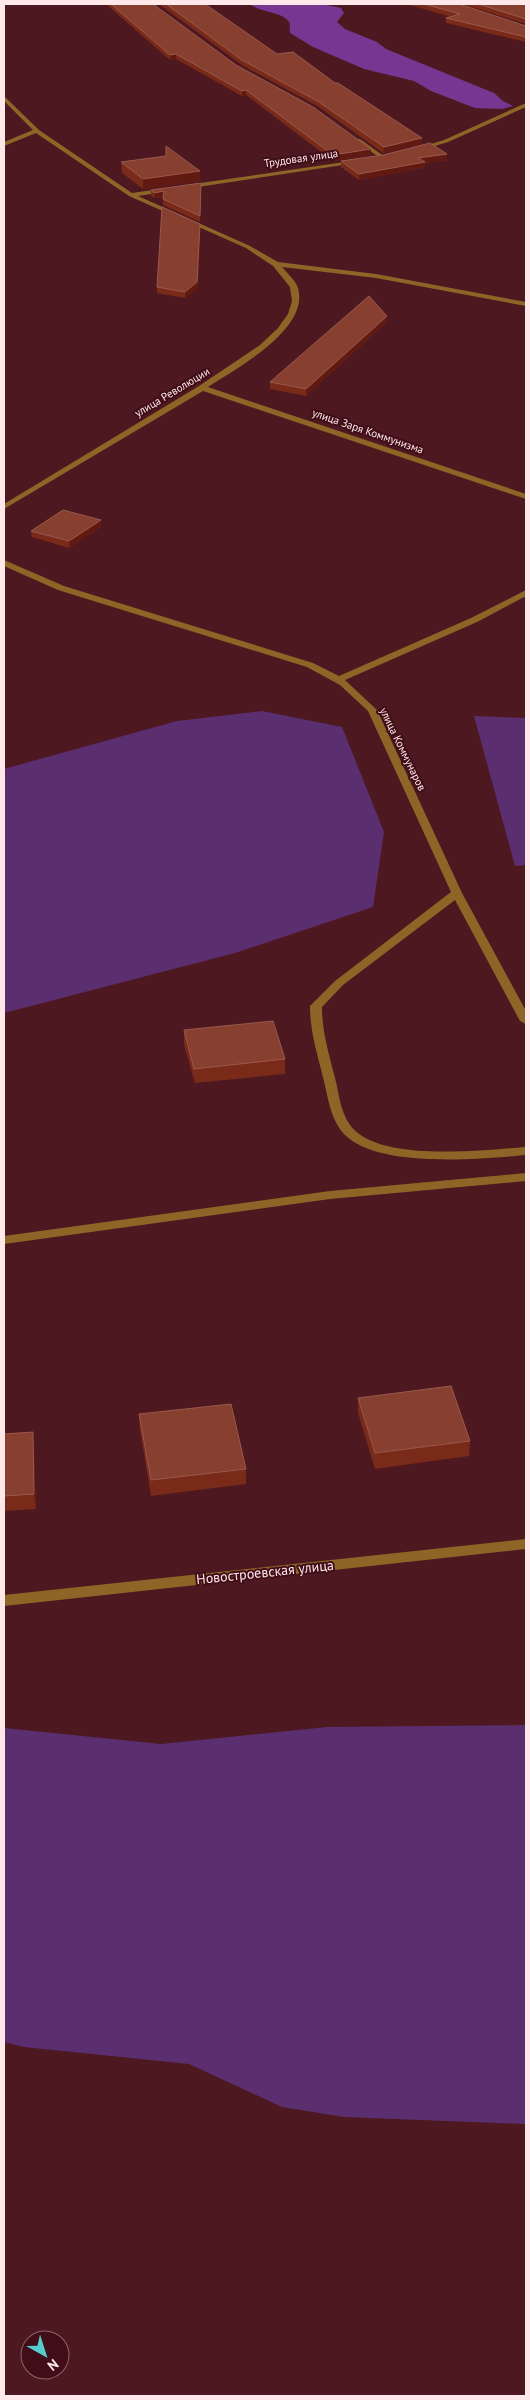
<svg xmlns="http://www.w3.org/2000/svg" width="530" height="2400" font-family="'PT Sans',sans-serif">
  <style>
    .green { fill: #5b2f6f }
    .forest { fill: #753791 }
    .lines { fill: none; stroke-linecap: round; stroke-linejoin: round }
    .minor { fill: #8e6526; fill-rule: evenodd }
    .wall { fill: #792a19 }
    .shaded-wall { fill: #611a12 }
    .building { fill: #873f2f; stroke: #9a594c }
    .labels { text-anchor: middle; stroke-width: 4; stroke-linejoin: round; paint-order: stroke }
    .far-street-label { font-size: 11px; fill: #fee8ea; stroke: #410d17 }
    .street-label { font-size: 14px; fill: #fee8ea; stroke: #410d17 }
  </style>
  <rect width="100%" height="100%" fill="#4d1820"/>
  <path class="green" d="M 262,711 L 342,727 L 384,832 L 373,907 L 235,953 L 4,1013 L 4,769 L 177,721 Z
    M 474,716 L 526,718 L 526,865 L 515,866 Z
    M 526,1725 L 526,2124 L 344,2117 L 282,2107 L 189,2064 L 24,2047 L 4,2042 L 4,1728 L 161,1744 L 327,1727 Z"/>
  <path class="forest" d="M 250,4 L 322,4 L 341,8 L 344,13 L 337,22 L 345,29 L 377,42 L 386,49 L 494,93 L 503,101 L 513,106 L 502,109 L 475,108 L 431,91 L 414,81 L 364,69 L 313,47 L 290,33 C 289,30 291,25 289,22 C 284,12 259,12 250,4 Z"/>
  <g class="lines">
    <path class="minor" d="M 4,96 L 39,130 L 132,193 L 358,160 L 359,161 L 356,163 L 138,196 L 250,246 L 278,262 L 376,274 L 526,302 L 526,306 L 376,278 L 282,267 C 287,273 296,281 298,288 C 310,329 236,369 208,387 L 526,494 L 526,499 L 203,391 L 4,509 L 4,504 L 199,386 L 260,345 L 278,328 L 288,314 L 292,301 L 290,287 L 273,266 L 246,248 L 129,196 L 36,133 L 4,146 L 4,142 L 33,130 L 4,101 Z
      M 526,103 L 526,107 L 448,142 L 418,151 L 415,149 L 444,140 Z
      M 356,139 L 360,139 L 385,157 L 380,158 L 356,141 Z
      M 4,560 L 64,586 L 313,663 L 339,676 L 471,618 L 526,590 L 526,596 L 477,622 L 345,680 L 377,710 L 462,893 L 526,1011 L 526,1024 L 520,1021 L 455,900 L 343,985 L 322,1007 C 322,1032 329,1054 335,1078 C 339,1093 340,1111 350,1125 C 377,1163 484,1150 526,1147 L 526,1155 C 481,1159 377,1169 344,1134 C 330,1118 328,1097 323,1077 C 317,1053 310,1031 310,1006 L 335,981 L 451,892 L 368,711 L 340,685 L 307,667 L 58,590 L 4,566 Z
      M 526,1173 L 526,1181 L 330,1199 L 4,1244 L 4,1236 L 330,1191 Z
      M 526,1539 L 526,1549 L 4,1606 L 4,1595 Z"/>
  </g>
  <path class="wall" d="M 106,4 L 153,4 L 236,65 L 371,155 L 333,161 L 246,95 L 242,96 L 176,59 L 170,60 Z
    M 159,4 L 205,4 L 277,54 L 335,83 L 422,138 L 421,144 L 383,153 L 319,107 L 242,65 Z
    M 407,4 L 459,4 L 526,26 L 526,42 L 446,23 L 446,18 L 451,17 Z
    M 462,4 L 526,4 L 526,24 Z
    M 447,154 L 447,160 L 425,163 L 424,168 L 359,180 L 341,167 L 341,161 Z
    M 121,162 L 200,171 L 200,181 L 143,189 L 122,173 Z
    M 201,183 L 200,222 L 163,205 L 163,197 L 155,198 L 151,196 L 151,190 Z
    M 200,230 L 198,288 L 185,298 L 157,293 L 157,287 Z
    M 387,322 L 306,396 L 270,389 L 270,382 Z
    M 101,527 L 69,548 L 32,537 L 31,531 Z
    M 184,1030 L 285,1059 L 285,1074 L 195,1083 L 184,1045 Z
    M 358,1398 L 470,1441 L 469,1456 L 375,1469 L 358,1413 Z
    M 139,1414 L 246,1469 L 246,1484 L 151,1496 L 140,1430 Z
    M 4,1434 L 34,1448 L 36,1509 L 4,1511 Z"/>
  <path class="shaded-wall" d="M 176,54 L 176,59 L 170,60 L 170,55 Z
    M 246,90 L 246,95 L 242,96 L 242,91 Z
    M 422,138 L 421,144 L 383,153 L 384,147 Z
    M 371,149 L 371,155 L 333,161 L 333,155 Z
    M 447,154 L 447,160 L 425,163 L 424,168 L 359,180 L 359,174 L 418,158 Z
    M 200,171 L 200,181 L 143,189 L 143,179 Z
    M 164,191 L 164,196 L 155,198 L 154,193 Z
    M 200,230 L 198,288 L 185,298 L 185,292 Z
    M 387,316 L 387,322 L 306,396 L 306,389 Z
    M 101,520 L 101,527 L 69,548 L 69,541 Z
    M 33,1432 L 34,1448 L 36,1509 L 34,1494 Z"/>
  <path class="building" d="M 111,4 L 153,4 L 236,65 L 313,107 L 371,149 L 333,155 L 246,90 L 242,91 L 176,54 L 170,55 Z
    M 166,4 L 205,4 L 277,54 L 293,52 L 335,83 L 338,83 L 422,138 L 384,147 L 319,102 L 242,60 Z
    M 424,4 L 459,4 L 526,26 L 526,37 L 446,18 L 460,14 Z
    M 478,4 L 526,4 L 526,19 Z
    M 430,143 L 447,154 L 418,158 L 425,162 L 359,174 L 341,161 L 383,155 Z
    M 166,146 L 200,171 L 143,179 L 121,162 L 166,156 Z
    M 201,183 L 200,216 L 163,199 L 164,191 L 154,193 L 151,190 Z
    M 162,207 L 200,224 L 197,282 L 185,292 L 157,287 Z
    M 369,296 L 387,316 L 306,389 L 270,382 Z
    M 63,510 L 101,520 L 69,541 L 31,531 Z
    M 273,1021 L 285,1059 L 194,1069 L 184,1030 Z
    M 451,1386 L 470,1441 L 375,1453 L 358,1398 Z
    M 231,1404 L 246,1469 L 151,1480 L 139,1414 Z
    M 33,1432 L 34,1494 L 4,1496 L 4,1434 Z"/>
  <g class="labels">
    <g class="far-street-label">
      <text transform="translate(301 158) rotate(-8)" y="4">Трудовая улица</text>
      <text transform="translate(172 392) rotate(-31)" y="4">улица Революции</text>
      <text transform="translate(368 431) rotate(19)" y="4">улица Заря Коммунизма</text>
      <text transform="translate(403 749) rotate(64)" y="4">улица Коммунаров</text>
    </g>
    <g class="street-label">
      <text transform="translate(265 1572) rotate(-6)" y="5">Новостроевская улица</text>
    </g>
  </g>
  <rect width="530" height="2400" fill="none" stroke="#fee8ea" stroke-width="10"/>
  <g transform="translate(45 2355) rotate(141)"><circle r="24" fill="#410d17" stroke="#8d656b"/>
  <path d="M0-4L9 19L0 12L-9 19Z" fill="#52cdcc"/>
  <text y="-8" font-size="14" font-weight="bold" text-anchor="middle" fill="#fee8ea">N</text>
  </g>
</svg>
